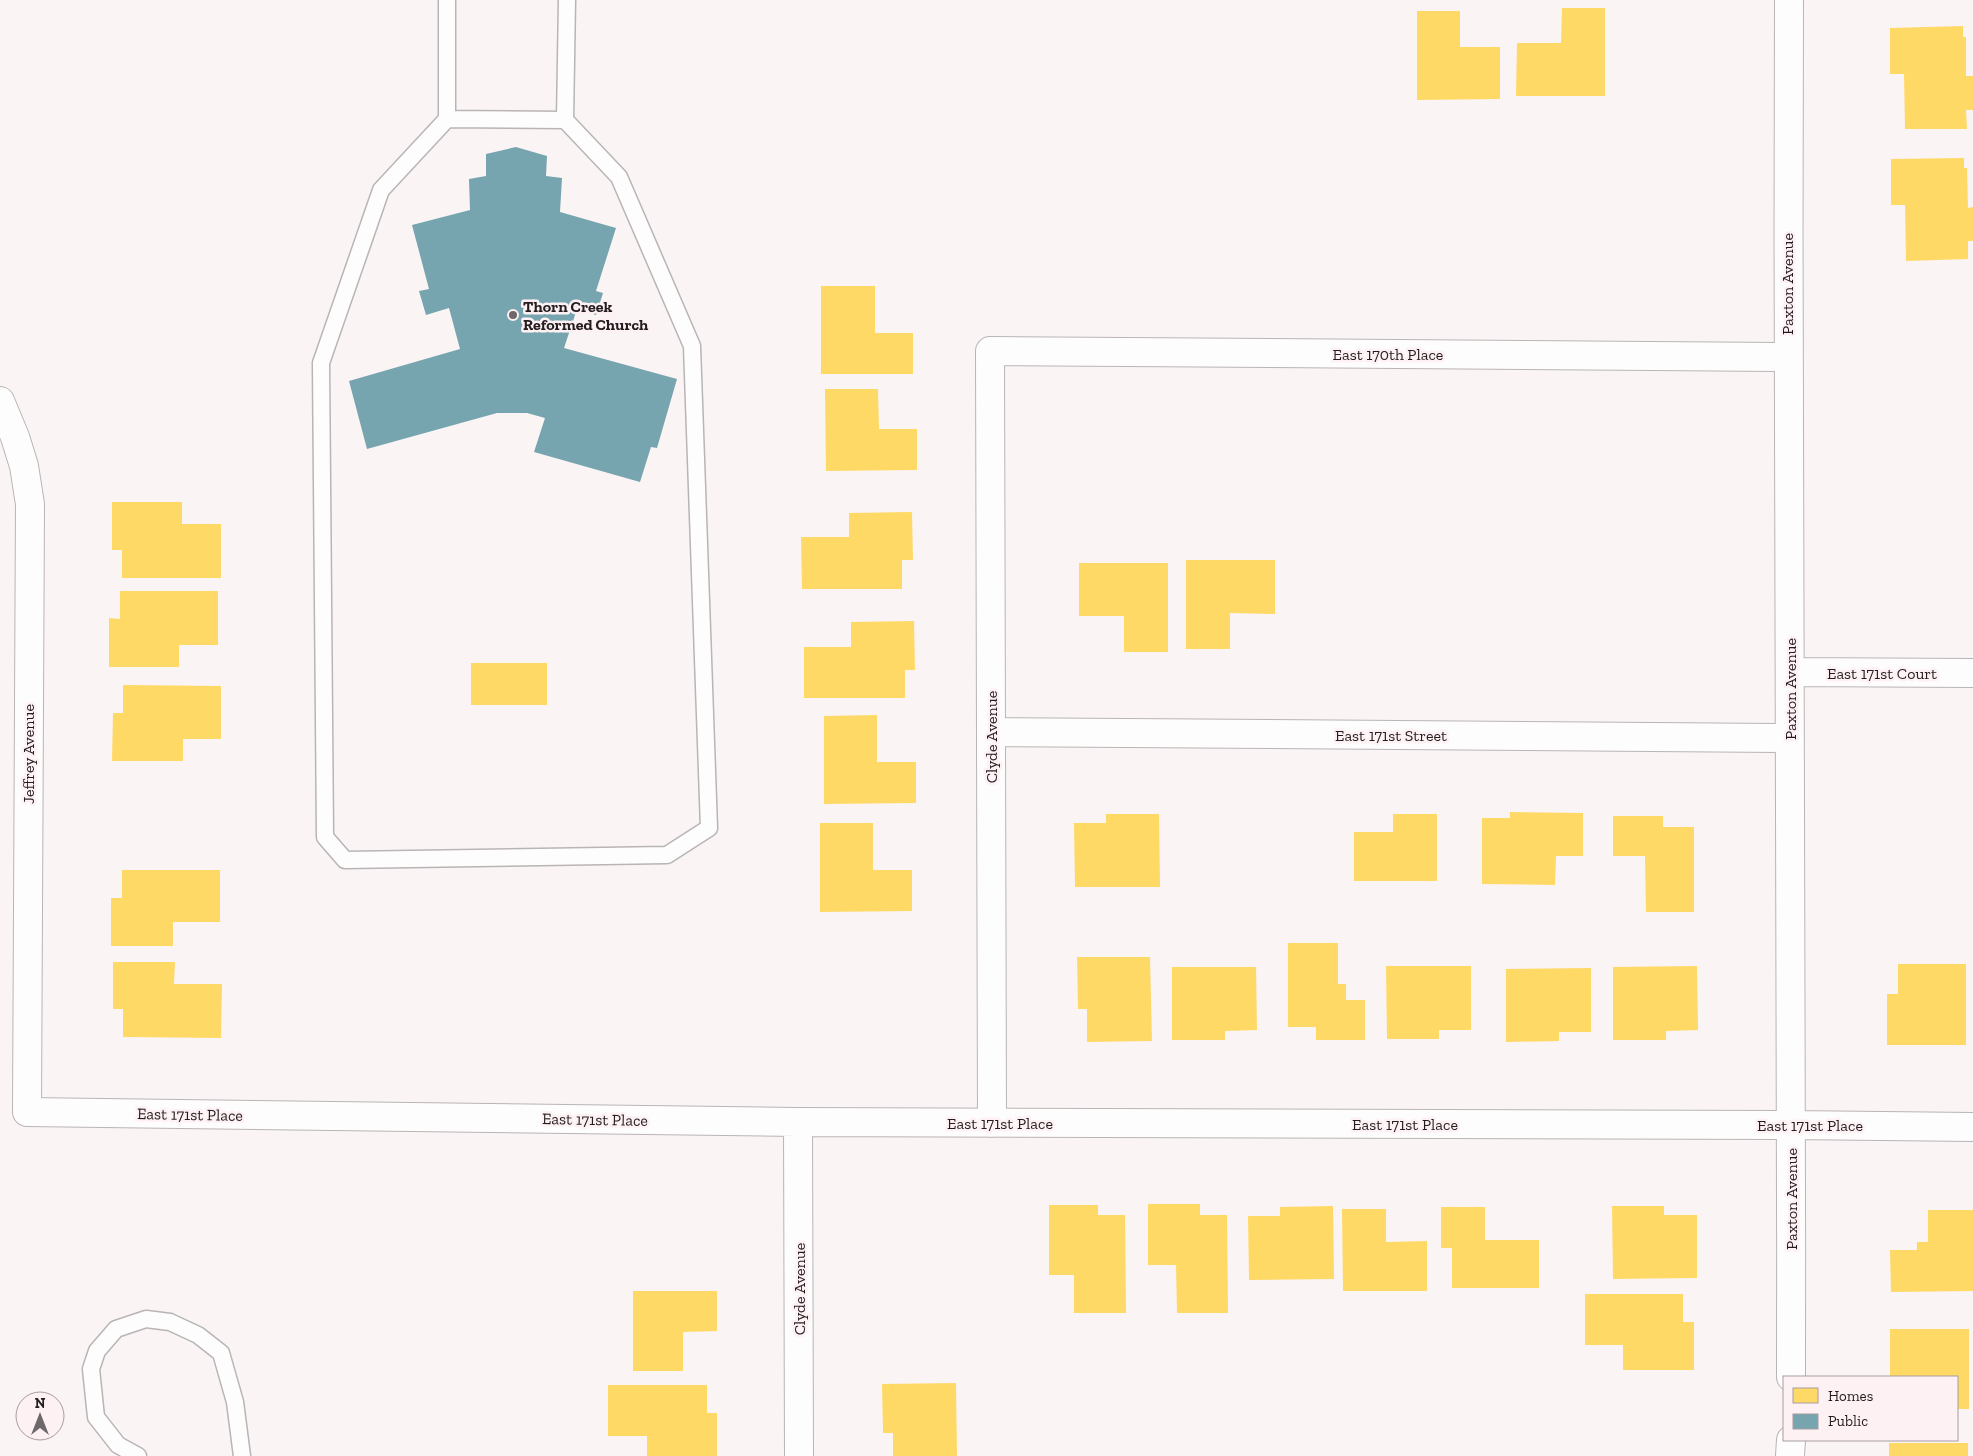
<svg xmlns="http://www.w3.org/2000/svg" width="1973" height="1456" font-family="'Zilla Slab',serif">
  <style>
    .homes { fill: #ffd966 }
    .public { fill: #76a5af }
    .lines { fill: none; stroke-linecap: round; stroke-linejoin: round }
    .service-casing { stroke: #b9b4b5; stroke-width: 19 }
    .minor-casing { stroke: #b9b4b5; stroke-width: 30 }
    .service { stroke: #fefdfe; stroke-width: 16 }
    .minor { stroke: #fefdfe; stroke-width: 28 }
    .poi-dot { fill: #6f686a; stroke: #fef1f4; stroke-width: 2 }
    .labels { text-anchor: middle; stroke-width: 5; stroke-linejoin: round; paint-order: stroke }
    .street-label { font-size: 16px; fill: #231d1f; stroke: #fef1f4 }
    .poi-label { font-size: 16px; font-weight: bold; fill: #231d1f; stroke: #fef1f4; text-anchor: start }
  </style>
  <rect width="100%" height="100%" fill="#fbf4f5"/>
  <path class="homes" d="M 1562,8 L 1605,8 L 1605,96 L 1516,96 L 1517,43 L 1561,43 Z
    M 1417,11 L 1460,11 L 1460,47 L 1500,47 L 1500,99 L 1417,100 Z
    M 1963,26 L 1963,37 L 1966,37 L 1966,76 L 1973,76 L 1973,110 L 1966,110 L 1967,129 L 1905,129 L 1904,74 L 1890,74 L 1890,28 Z
    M 1964,158 L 1964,168 L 1967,168 L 1968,208 L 1973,207 L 1973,241 L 1968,241 L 1968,259 L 1906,261 L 1905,205 L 1891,205 L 1891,159 Z
    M 821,286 L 875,286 L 875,333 L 913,333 L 913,374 L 821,374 Z
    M 825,389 L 878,389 L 879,429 L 917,429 L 917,470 L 826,471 Z
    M 112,502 L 182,502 L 182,524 L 221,524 L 221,578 L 122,578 L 122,550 L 112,550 Z
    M 912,512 L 913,560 L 902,560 L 902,589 L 802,589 L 801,537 L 849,537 L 849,513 Z
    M 1186,560 L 1275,560 L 1275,614 L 1230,613 L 1230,649 L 1186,649 Z
    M 1079,563 L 1168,563 L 1168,652 L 1124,652 L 1124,616 L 1079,616 Z
    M 120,591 L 218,591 L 218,645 L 179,645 L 179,667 L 109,667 L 109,618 L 120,619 Z
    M 914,621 L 915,670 L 905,670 L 905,698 L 804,698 L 804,647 L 851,647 L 851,622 Z
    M 471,663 L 547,663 L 547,705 L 471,705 Z
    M 123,685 L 221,686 L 221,739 L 183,739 L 183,761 L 112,761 L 113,713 L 123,713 Z
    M 877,715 L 877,762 L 916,762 L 916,803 L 824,804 L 824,716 Z
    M 1510,812 L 1583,813 L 1583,856 L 1556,856 L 1555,885 L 1482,884 L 1482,818 L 1510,818 Z
    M 1106,814 L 1159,814 L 1160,887 L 1075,887 L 1074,823 L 1106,823 Z
    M 1393,814 L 1437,814 L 1437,881 L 1354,881 L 1354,832 L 1393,832 Z
    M 1613,816 L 1663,816 L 1663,827 L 1694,827 L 1694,912 L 1646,912 L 1645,856 L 1613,856 Z
    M 820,823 L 873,823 L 873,870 L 912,870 L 912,911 L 820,912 Z
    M 122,870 L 220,870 L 220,922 L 173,922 L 173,946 L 111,946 L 111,898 L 122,898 Z
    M 1288,943 L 1338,943 L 1338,984 L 1346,984 L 1346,1000 L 1365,1000 L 1365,1040 L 1316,1040 L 1316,1027 L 1288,1027 Z
    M 1077,957 L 1150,957 L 1152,1041 L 1087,1042 L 1087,1009 L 1078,1009 Z
    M 113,962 L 175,962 L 174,984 L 222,984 L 221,1038 L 123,1037 L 123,1009 L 113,1009 Z
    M 1898,964 L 1966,964 L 1966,1045 L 1887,1045 L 1887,994 L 1898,994 Z
    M 1386,966 L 1471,966 L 1471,1030 L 1439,1030 L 1439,1039 L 1387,1039 Z
    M 1697,966 L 1698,1030 L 1666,1031 L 1666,1040 L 1613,1040 L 1613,967 Z
    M 1172,967 L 1256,967 L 1257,1030 L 1225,1031 L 1225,1040 L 1172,1040 Z
    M 1591,968 L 1591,1032 L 1559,1032 L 1559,1041 L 1506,1042 L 1506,969 Z
    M 1148,1204 L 1200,1204 L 1200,1215 L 1227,1215 L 1228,1313 L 1177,1313 L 1176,1265 L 1148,1265 Z
    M 1049,1205 L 1098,1205 L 1098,1215 L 1125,1215 L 1126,1313 L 1074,1313 L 1074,1275 L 1049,1275 Z
    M 1333,1206 L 1334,1279 L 1249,1280 L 1248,1216 L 1280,1216 L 1280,1207 Z
    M 1612,1206 L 1664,1206 L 1664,1215 L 1697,1215 L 1697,1278 L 1613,1279 Z
    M 1441,1207 L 1485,1207 L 1485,1240 L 1539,1240 L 1539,1288 L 1452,1288 L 1452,1248 L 1441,1248 Z
    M 1342,1209 L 1386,1209 L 1386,1242 L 1427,1241 L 1427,1291 L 1343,1291 Z
    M 1928,1210 L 1973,1210 L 1973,1291 L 1891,1292 L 1890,1250 L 1917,1250 L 1917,1242 L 1928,1242 Z
    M 633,1291 L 717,1291 L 717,1331 L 683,1332 L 683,1371 L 633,1371 Z
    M 1585,1294 L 1683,1294 L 1683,1322 L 1694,1322 L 1694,1370 L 1623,1370 L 1623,1345 L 1585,1345 Z
    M 1890,1329 L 1969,1329 L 1969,1409 L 1957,1409 L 1957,1377 L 1890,1377 Z
    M 956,1383 L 957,1456 L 893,1456 L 893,1433 L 883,1433 L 882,1384 Z
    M 608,1385 L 707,1385 L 707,1413 L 717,1413 L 717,1456 L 647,1456 L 647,1436 L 608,1436 Z
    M 1889,1443 L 1968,1443 L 1968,1456 L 1889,1456 Z"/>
  <path class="public" d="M 516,147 L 547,156 L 546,176 L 562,178 L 560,212 L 616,228 L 596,291 L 603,293 L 596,315 L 577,309 L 564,348 L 677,379 L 657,448 L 651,447 L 640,482 L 534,452 L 545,418 L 527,413 L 497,413 L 367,449 L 349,381 L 460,349 L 449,308 L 426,315 L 419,291 L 429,289 L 412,225 L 470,210 L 469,179 L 486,176 L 486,154 Z"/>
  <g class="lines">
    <defs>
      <path id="service" d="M 447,0 L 447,119 L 565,120 L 567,0
        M 447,119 L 381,190 L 321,363 L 325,837 L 345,860 L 667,855 L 709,828 L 692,346 L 619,177 L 565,120
        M 138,1456 L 118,1445 L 96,1417 L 91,1369 L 97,1351 L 116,1329 L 146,1319 L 170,1322 L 198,1335 L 221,1353 L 235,1402 L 242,1456"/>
      <path id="minor" d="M 1789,0 C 1787,459 1792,918 1791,1377
        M 0,401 L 15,437 L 24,466 L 30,504 L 27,1112 L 798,1122 L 1791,1125 L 1973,1127
        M 1790,672 L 1973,673
        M 991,732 L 1790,738
        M 798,1122 L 799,1456
        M 992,1123 L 990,351 L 1787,357
        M 1790,1456 L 1791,1440"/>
    </defs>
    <use href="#service" class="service-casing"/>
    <use href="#minor" class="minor-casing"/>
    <use href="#service" class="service"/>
    <use href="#minor" class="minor"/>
  </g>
  <circle class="poi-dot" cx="513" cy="315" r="5"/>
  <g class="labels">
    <g class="street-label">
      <text transform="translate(1787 284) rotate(-90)" y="6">Paxton Avenue</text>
      <text x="1388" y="360">East 170th Place</text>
      <text x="1882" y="679">East 171st Court</text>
      <text transform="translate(1790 689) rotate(-90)" y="6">Paxton Avenue</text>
      <text x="1391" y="741">East 171st Street</text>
      <text transform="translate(991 737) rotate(-90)" y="6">Clyde Avenue</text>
      <text transform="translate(28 754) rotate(-90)" y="6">Jeffrey Avenue</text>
      <text transform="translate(190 1114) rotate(1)" y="6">East 171st Place</text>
      <text transform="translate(595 1119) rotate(1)" y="6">East 171st Place</text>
      <text x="1000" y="1129">East 171st Place</text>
      <text x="1405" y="1130">East 171st Place</text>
      <text x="1810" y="1131">East 171st Place</text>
      <text transform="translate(1791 1199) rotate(-90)" y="6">Paxton Avenue</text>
      <text transform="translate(799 1289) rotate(-90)" y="6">Clyde Avenue</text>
    </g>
    <g class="poi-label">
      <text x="523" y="312">Thorn Creek<tspan x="523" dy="18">Reformed Church</tspan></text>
    </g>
  </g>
  <rect x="1783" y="1376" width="175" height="65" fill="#fef1f4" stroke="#a69c9f"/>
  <rect x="1793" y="1388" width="25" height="15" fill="#ffd966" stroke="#a69c9f"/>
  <text x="1828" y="1401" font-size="15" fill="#231d1f">Homes</text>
  <rect x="1793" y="1414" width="25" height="15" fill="#76a5af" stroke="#a69c9f"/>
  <text x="1828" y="1426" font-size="15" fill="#231d1f">Public</text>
  <g transform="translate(40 1416)"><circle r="24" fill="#fef1f4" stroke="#a69c9f"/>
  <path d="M0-4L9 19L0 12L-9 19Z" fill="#6f686a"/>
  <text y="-8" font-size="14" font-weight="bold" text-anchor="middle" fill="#231d1f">N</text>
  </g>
</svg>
